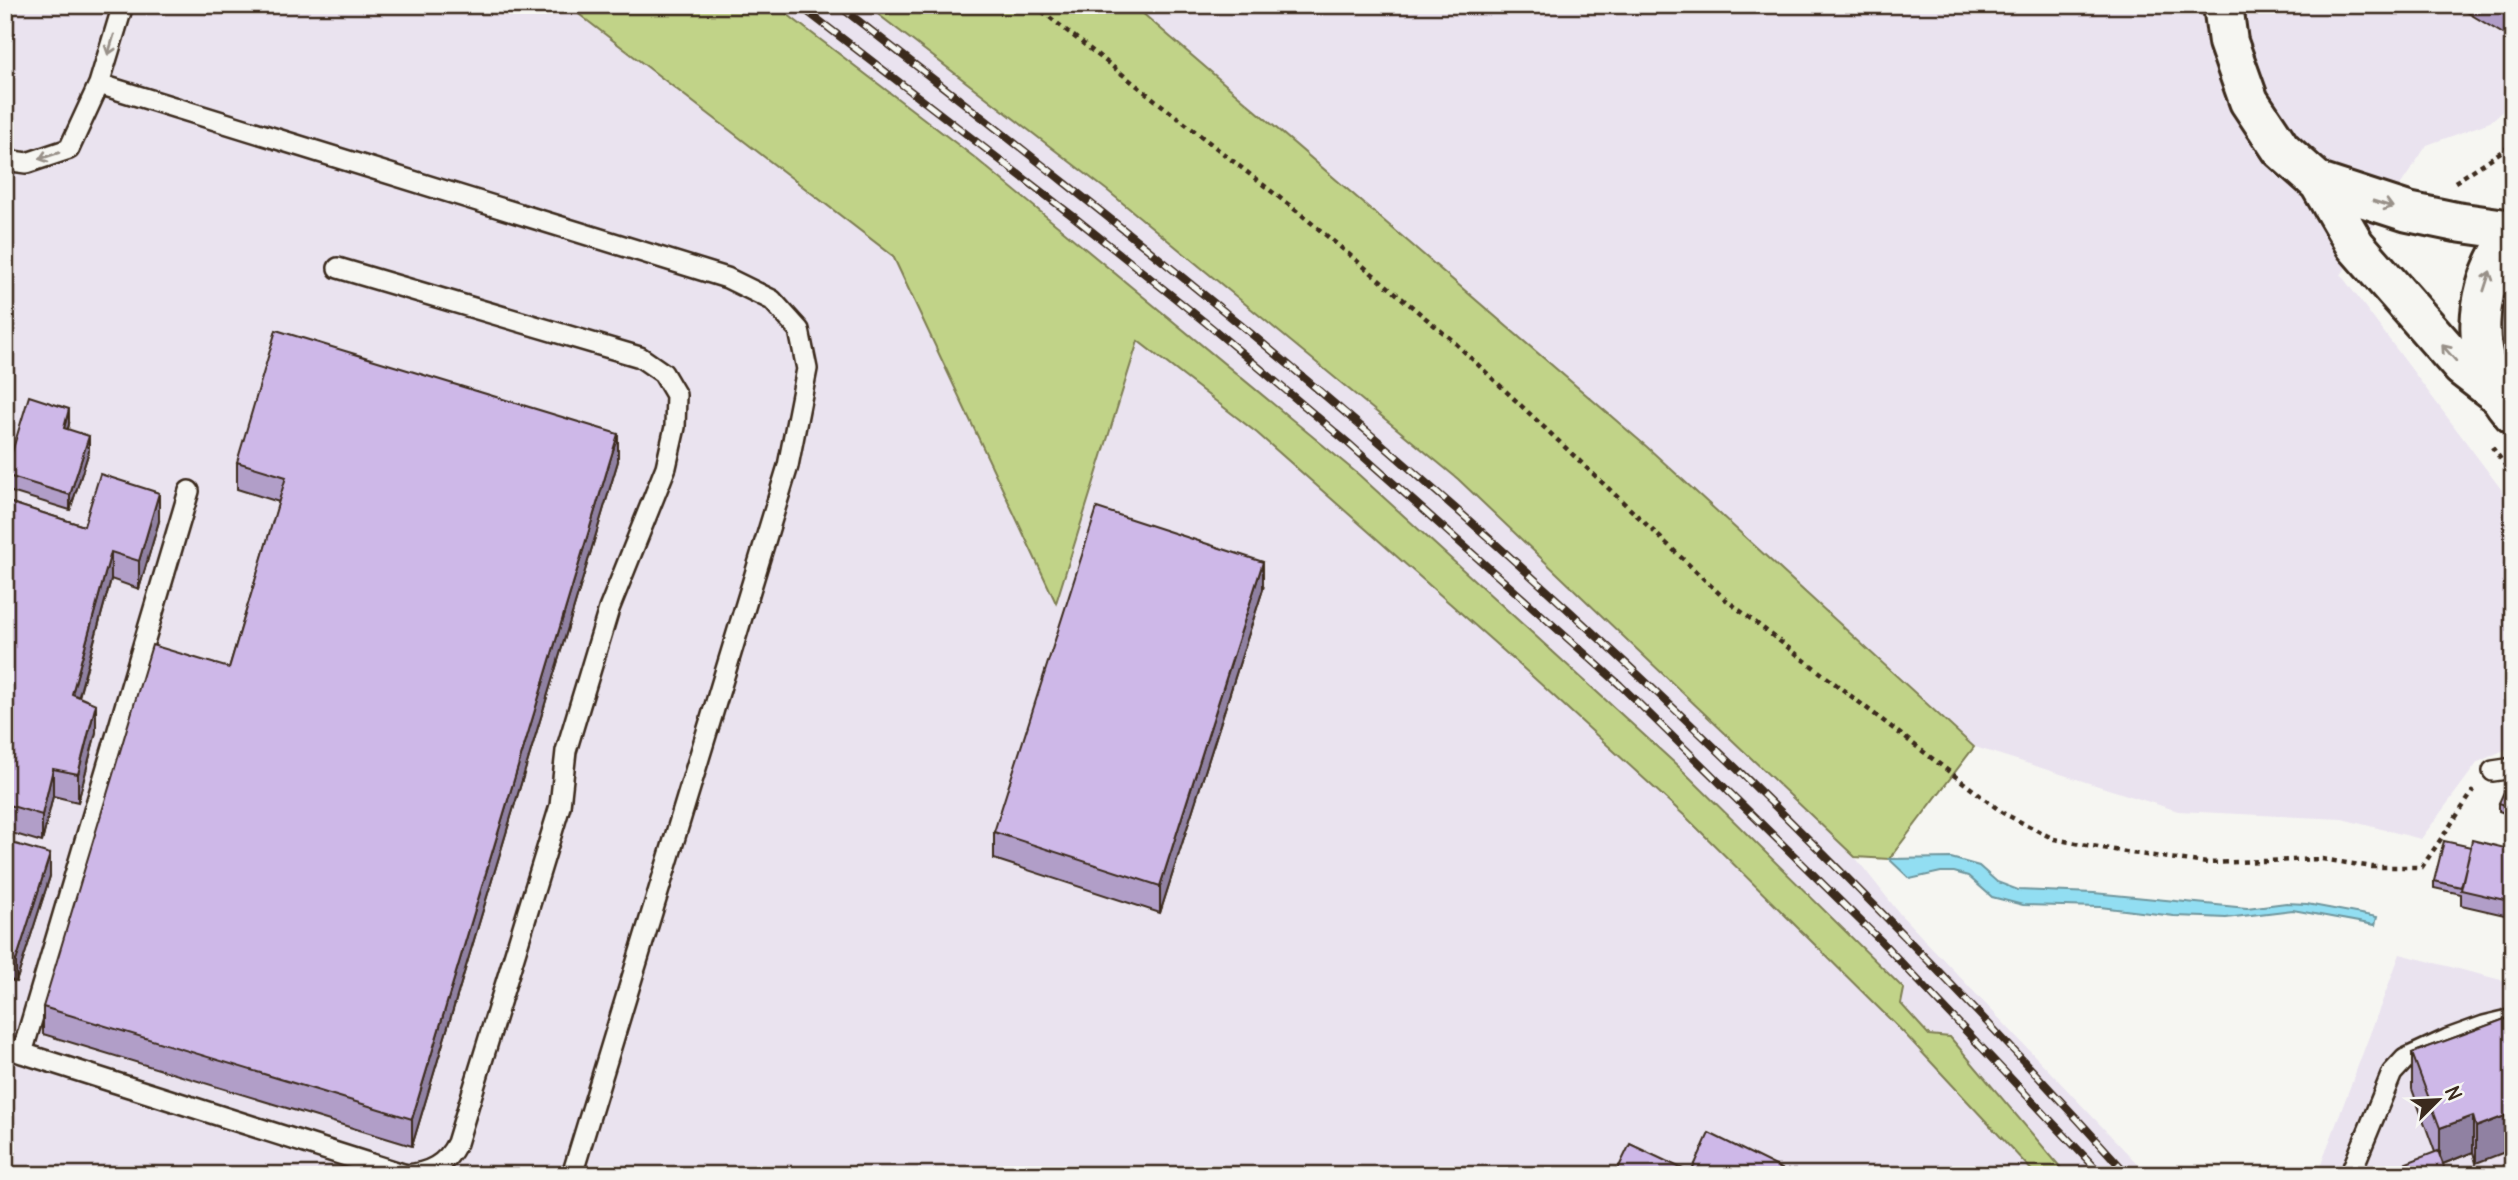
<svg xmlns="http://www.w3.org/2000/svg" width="2518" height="1180" font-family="Delius,sans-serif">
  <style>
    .built { fill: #eae3ef }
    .green { fill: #c1d388; stroke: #7e7e53; stroke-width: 2 }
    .water { fill: #92def2; stroke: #6f969d; stroke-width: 2 }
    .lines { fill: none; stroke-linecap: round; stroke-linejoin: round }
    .lane-casing { stroke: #3b2a1e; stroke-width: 24 }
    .street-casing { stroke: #3b2a1e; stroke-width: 44 }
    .secondary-casing { stroke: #3b2a1e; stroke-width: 44 }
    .path { stroke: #3b2a1e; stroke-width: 4.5; stroke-dasharray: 5 5; stroke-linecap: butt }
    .lane { stroke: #f6f6f2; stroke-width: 19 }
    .street { stroke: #f6f6f2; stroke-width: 38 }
    .secondary { stroke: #f6f6f2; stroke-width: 38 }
    .rail-casing { stroke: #3b2a1e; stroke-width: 8 }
    .rail { stroke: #f6f6f2; stroke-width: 5; stroke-dasharray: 16; stroke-linecap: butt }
    .wall { fill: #b19ec8; stroke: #3b2a1e; stroke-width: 2 }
    .shaded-wall { fill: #9081a2; stroke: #3b2a1e; stroke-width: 2 }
    .building { fill: #ceb8e8; stroke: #3b2a1e; stroke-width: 2 }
    .oneway { stroke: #989088 }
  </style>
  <rect width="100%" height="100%" fill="#f6f6f2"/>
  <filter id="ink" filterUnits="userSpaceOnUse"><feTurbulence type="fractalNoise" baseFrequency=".0143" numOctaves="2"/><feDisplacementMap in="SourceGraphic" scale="14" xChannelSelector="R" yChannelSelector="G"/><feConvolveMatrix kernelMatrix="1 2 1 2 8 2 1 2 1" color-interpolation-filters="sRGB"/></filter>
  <g filter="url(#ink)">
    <path class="built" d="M 5,5 L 567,5 L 893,256 L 1055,602 L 1138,341 L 1257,433 L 1522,667 L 1686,817 L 1904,1033 L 2036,1175 L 5,1175 Z
      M 776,5 L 866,5 L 1108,191 L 1458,479 L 1855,857 L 1900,914 L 2148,1175 L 2067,1175 L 1901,1004 L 1904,989 L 974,157 Z
      M 1133,5 L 2513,5 L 2513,102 L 2490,122 L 2427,145 L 2341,275 L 2501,489 L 2513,519 L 2513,746 L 2478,762 L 2421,839 L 2342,819 L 2178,811 L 1975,747 L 1647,447 Z
      M 2400,954 L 2513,983 L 2513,1175 L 2317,1175 Z"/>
    <path class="green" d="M 567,5 L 775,5 L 974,157 L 1358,474 L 1679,767 L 1904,989 L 1901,1004 L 1929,1035 L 1950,1037 L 2067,1175 L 2036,1175 L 1904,1033 L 1686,817 L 1522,667 L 1257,433 L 1138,341 L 1056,603 L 893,256 Z
      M 866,5 L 1133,5 L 1647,447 L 1974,747 L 1889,859 L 1855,857 L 1458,479 L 1108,191 Z"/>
    <path class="water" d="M 1951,858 L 1979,866 L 1997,882 L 2018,890 L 2094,893 L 2247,908 L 2286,903 L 2307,904 L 2377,917 L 2375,925 L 2293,910 L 2226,918 L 2204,917 L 2174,916 L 2100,907 L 2023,905 L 1992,897 L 1968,876 L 1954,872 L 1941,872 L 1910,879 L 1889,859 Z"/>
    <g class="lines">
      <defs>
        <path id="lane" d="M 99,84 L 727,278 L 772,300 L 799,330 L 807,369 L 788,466 L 572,1175
          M 5,160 L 27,163 L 69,149 L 99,84 L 123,5
          M 2493,771 L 2513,768
          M 5,1047 L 22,1053 L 189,491
          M 22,1053 L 406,1175 C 429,1173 446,1165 457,1143 L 560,806 L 566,751 L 609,609 L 666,467 L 675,427 L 676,395 L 663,373 L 640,357 L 338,268
          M 2350,1175 L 2392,1073 L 2405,1059 L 2448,1039 L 2484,1026 L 2513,1019"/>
        <path id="street" d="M 2223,5 L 2228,42 L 2249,101 L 2281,149 L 2319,183 L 2355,245 L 2462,367 L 2501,397
          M 2319,183 L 2408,212 L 2456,222 L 2513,230"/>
        <path id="secondary" d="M 2513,233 C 2473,288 2466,359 2513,414"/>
      </defs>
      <use href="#lane" class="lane-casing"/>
      <use href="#street" class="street-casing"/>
      <use href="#secondary" class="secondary-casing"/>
      <path class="path" d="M 1034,5 L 1303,216 L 1452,340 L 1725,599 L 2003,813 L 2054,839 L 2131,853 L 2207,863 L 2322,859 L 2372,867 L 2422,867 L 2474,790
        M 2455,182 L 2513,144
        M 2492,447 L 2513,476"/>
      <use href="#lane" class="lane"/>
      <use href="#street" class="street"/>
      <use href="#secondary" class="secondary"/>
      <defs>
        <path id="rail" d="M 799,5 L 1074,217 L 1211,327 L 1347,442 L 1527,602 L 1620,685 L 1881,941 L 2102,1175
          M 838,5 C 990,123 1142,242 1290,366 C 1586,614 1870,888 2128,1175"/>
      </defs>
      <use href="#rail" class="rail-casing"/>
      <use href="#rail" class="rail"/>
    </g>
    <path class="wall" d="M 2455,5 L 2513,5 L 2513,34 L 2510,38 Z
      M 69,424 L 68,429 L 89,451 L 70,510 L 5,490 L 5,472 Z
      M 618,461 L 412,1146 L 43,1034 L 43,1007 L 229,668 L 279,502 L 237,489 L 237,462 Z
      M 5,501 L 84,526 L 159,521 L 139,589 L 111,579 L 79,697 L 96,732 L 78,802 L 53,796 L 42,842 L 5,831 Z
      M 1263,589 L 1160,913 L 994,859 L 994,832 Z
      M 2513,788 L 2513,816 L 2499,811 L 2499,803 Z
      M 5,841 L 50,876 L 16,982 L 5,978 Z
      M 2471,847 L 2513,850 L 2513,917 L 2461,905 L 2461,894 L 2434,888 L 2434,881 Z
      M 2513,1016 L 2476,1163 L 2473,1152 L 2443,1164 L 2435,1152 L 2412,1089 L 2412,1053 Z"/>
    <path class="shaded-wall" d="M 2513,6 L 2513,34 L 2510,38 L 2510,11 Z
      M 69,409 L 69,424 L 64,443 L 64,428 Z
      M 618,434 L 618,461 L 412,1146 L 412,1119 Z
      M 89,436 L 89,451 L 70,510 L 70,495 Z
      M 159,493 L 159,521 L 139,589 L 139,561 Z
      M 111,552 L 111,579 L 72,721 L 72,694 Z
      M 1263,562 L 1263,589 L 1160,913 L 1160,886 Z
      M 96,704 L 96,732 L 78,802 L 78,774 Z
      M 53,769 L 53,796 L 42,842 L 42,815 Z
      M 50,854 L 50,876 L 16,982 L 16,961 Z
      M 2513,1113 L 2513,1149 L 2476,1163 L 2476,1127 Z
      M 2473,1116 L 2473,1152 L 2440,1165 L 2440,1128 Z"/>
    <path class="building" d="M 2501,5 L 2513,5 L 2513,6 L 2510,11 Z
      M 276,330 L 618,434 L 412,1119 L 43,1007 L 152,645 L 229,668 L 286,477 L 237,462 Z
      M 29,396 L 69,409 L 64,428 L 89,436 L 70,495 L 5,475 Z
      M 100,474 L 159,493 L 139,561 L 111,552 L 72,694 L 96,704 L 78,774 L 53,769 L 42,815 L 5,804 L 5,501 L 84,526 Z
      M 1097,508 L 1263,562 L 1160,886 L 994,832 Z
      M 2507,785 L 2513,788 L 2513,808 L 2499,803 Z
      M 2472,840 L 2513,850 L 2513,902 L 2461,890 Z
      M 5,841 L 50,854 L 16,961 L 5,957 Z
      M 2444,841 L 2471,847 L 2461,887 L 2434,881 Z
      M 2513,1016 L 2513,1113 L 2476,1127 L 2473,1116 L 2440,1128 L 2412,1053 Z
      M 1709,1133 L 1782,1169 L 1780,1175 L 1690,1175 Z
      M 1630,1144 L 1683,1169 L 1680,1175 L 1615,1175 Z
      M 2438,1151 L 2447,1175 L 2375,1175 Z"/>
    <defs><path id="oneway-shaft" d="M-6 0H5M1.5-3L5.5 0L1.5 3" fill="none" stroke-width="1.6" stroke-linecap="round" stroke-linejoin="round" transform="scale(1.75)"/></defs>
    <g class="oneway">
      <use href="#oneway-shaft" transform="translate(111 45) rotate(107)"/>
      <use href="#oneway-shaft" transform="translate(49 156) rotate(162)"/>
      <use href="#oneway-shaft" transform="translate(2383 204) rotate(17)"/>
      <use href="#oneway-shaft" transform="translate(2487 281) rotate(-72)"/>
      <use href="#oneway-shaft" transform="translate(2449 353) rotate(-131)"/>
    </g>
  </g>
  <rect width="2518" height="1180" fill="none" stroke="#f6f6f2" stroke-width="28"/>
  <rect x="14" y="14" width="2490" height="1152" fill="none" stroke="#3b2a1e" stroke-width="2.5" filter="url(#ink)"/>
  <g transform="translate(2438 1100) rotate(66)" stroke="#f6f6f2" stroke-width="5" paint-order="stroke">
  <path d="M0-5L12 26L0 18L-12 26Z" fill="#3b2a1e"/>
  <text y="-10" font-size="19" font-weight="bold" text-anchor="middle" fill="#3b2a1e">N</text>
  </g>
</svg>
